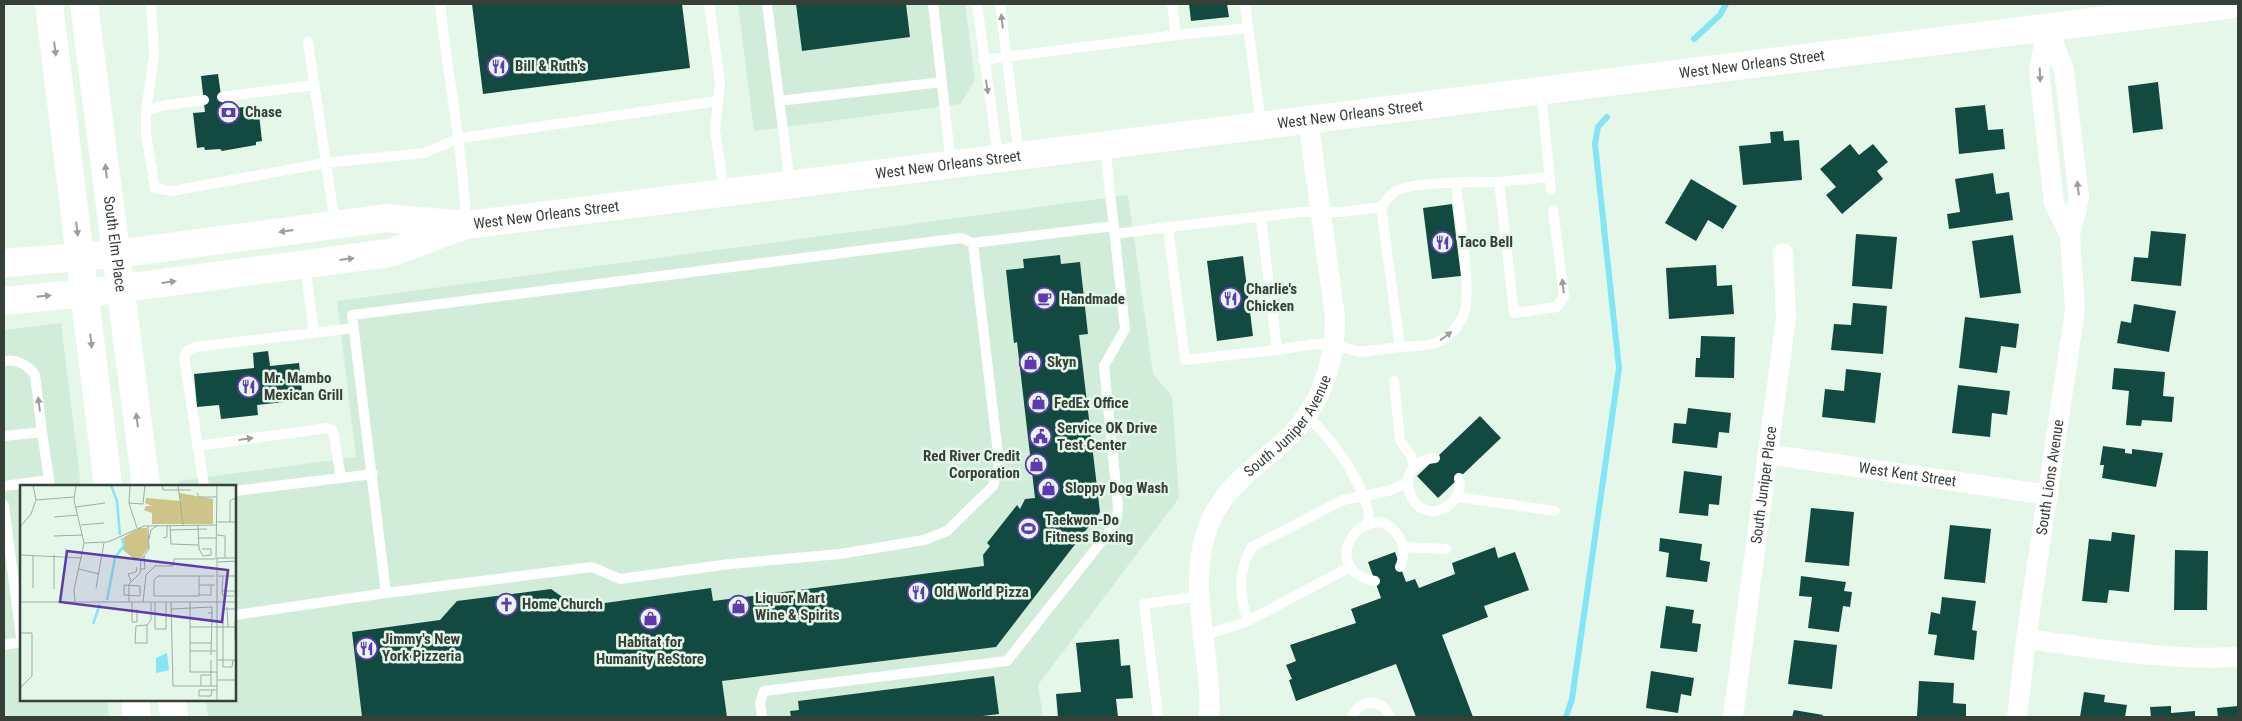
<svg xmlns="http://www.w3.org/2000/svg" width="2242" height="721" font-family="'Roboto Condensed',sans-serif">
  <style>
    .built { fill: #d2ecda }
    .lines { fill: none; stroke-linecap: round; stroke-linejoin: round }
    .stream { stroke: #83e6f7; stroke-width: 6 }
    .building { fill: #124a42 }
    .lane { stroke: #fff; stroke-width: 10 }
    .street { stroke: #fff; stroke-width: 20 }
    .secondary { stroke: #fff; stroke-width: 28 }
    .primary { stroke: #fff; stroke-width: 28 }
    .oneway { fill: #9b9f9c }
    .labels { text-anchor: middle; stroke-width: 5; stroke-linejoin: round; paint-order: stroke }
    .street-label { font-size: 15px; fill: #373f39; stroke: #e4f7e9 }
    .poi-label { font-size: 15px; font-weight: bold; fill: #373f39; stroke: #e4f7e9; text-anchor: start }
    .inset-river { fill: none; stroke: #83e6f7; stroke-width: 2.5 }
    .inset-road { fill: none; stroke: #9fada3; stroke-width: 1 }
    .view { fill: #6038b1; fill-opacity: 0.15; stroke: #6038b1; stroke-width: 2.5 }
    .inset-edge { fill: none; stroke: #373f39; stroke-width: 2.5 }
  </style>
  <rect width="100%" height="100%" fill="#e4f7e9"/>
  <path class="built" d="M 738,4 L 965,4 L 975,80 L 960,104 L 754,131 Z
    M 1128,195 L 1153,374 L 1172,396 L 1179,498 L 1038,685 L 1043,717 L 208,717 L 206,700 L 235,700 L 235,486 L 180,486 L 179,481 L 356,457 L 337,301 Z
    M 61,323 L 81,486 L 21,486 L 21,700 L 107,700 L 109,717 L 4,717 L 4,330 Z"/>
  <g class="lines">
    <path class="stream" d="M 1694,39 L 1720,15 L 1726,4
      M 1566,717 L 1572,699 L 1619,368 L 1595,144 L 1598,127 L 1607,117"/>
  </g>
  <path class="building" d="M 472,4 L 682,4 L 690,68 L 483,94 Z
    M 796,4 L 906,4 L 910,37 L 802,51 Z
    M 1189,4 L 1227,4 L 1229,17 L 1191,21 Z
    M 218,74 L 223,110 L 258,105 L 262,141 L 256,142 L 256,145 L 222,151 L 220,149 L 205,150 L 204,147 L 197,148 L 193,113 L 205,112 L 201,76 Z
    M 2158,82 L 2163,129 L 2133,133 L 2128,86 Z
    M 1985,105 L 1988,130 L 2003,129 L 2005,149 L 1959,154 L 1955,108 Z
    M 1783,131 L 1784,141 L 1799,140 L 1802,180 L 1743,185 L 1739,146 L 1771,143 L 1770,132 Z
    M 1850,144 L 1859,155 L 1873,144 L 1888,162 L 1877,171 L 1883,179 L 1842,214 L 1826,195 L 1836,187 L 1820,169 Z
    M 1993,173 L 1996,194 L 2009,192 L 2013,220 L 1949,229 L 1947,214 L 1960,212 L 1955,179 Z
    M 1691,179 L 1737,206 L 1723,229 L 1708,220 L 1696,241 L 1665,223 Z
    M 1452,204 L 1461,276 L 1432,279 L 1423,208 Z
    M 2151,231 L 2186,234 L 2181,286 L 2131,281 L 2134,257 L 2148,258 Z
    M 1856,234 L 1897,237 L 1892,289 L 1852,286 Z
    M 2013,235 L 2021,293 L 1980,298 L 1972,241 Z
    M 1060,255 L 1061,264 L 1080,262 L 1088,334 L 1079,335 L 1100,512 L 996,647 L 722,681 L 727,717 L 362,717 L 352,632 L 440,620 L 457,601 L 551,589 L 571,603 L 577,602 L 577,607 L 711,588 L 713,601 L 984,566 L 983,555 L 990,546 L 987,543 L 1017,505 L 1020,509 L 1025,499 L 1035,498 L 1017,342 L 1014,343 L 1006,270 L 1024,268 L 1023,259 Z
    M 1243,256 L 1253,336 L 1217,341 L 1207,261 Z
    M 1716,265 L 1717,286 L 1732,285 L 1734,314 L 1669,319 L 1666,268 Z
    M 1853,303 L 1887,306 L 1883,354 L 1831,350 L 1834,324 L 1851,325 Z
    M 2134,304 L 2176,311 L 2169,352 L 2117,343 L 2121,321 L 2131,323 Z
    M 1965,317 L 2019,324 L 2016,348 L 2001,346 L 1997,373 L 1959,368 Z
    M 1701,336 L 1735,337 L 1734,378 L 1695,377 L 1696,358 L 1700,358 Z
    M 268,351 L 270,366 L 299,363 L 303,400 L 257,405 L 258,415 L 221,419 L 219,405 L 197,407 L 194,374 L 254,368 L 253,353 Z
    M 2114,368 L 2165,372 L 2163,396 L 2174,397 L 2172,422 L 2142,420 L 2141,426 L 2126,425 L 2129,391 L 2112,389 Z
    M 1846,369 L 1881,373 L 1875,423 L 1822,417 L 1825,389 L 1844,391 Z
    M 1958,385 L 2010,391 L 2007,415 L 1992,413 L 1990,437 L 1952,433 Z
    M 1688,408 L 1731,413 L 1729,433 L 1719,432 L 1717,448 L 1672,443 L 1674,423 L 1686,424 Z
    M 1480,416 L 1501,438 L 1438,498 L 1417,476 Z
    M 2103,446 L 2125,449 L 2125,453 L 2132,454 L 2132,449 L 2163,453 L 2156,487 L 2102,478 L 2104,465 L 2100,465 Z
    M 1684,471 L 1722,476 L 1719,505 L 1709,504 L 1708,516 L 1679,513 Z
    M 1811,508 L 1854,512 L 1849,566 L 1805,562 Z
    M 1950,525 L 1991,529 L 1985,583 L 1944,579 Z
    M 2112,532 L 2135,535 L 2129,592 L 2109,590 L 2107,603 L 2082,601 L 2089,539 L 2111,541 Z
    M 1660,538 L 1702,544 L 1700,560 L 1710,562 L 1707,582 L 1666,577 L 1669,553 L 1659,551 Z
    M 1495,547 L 1498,558 L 1515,552 L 1529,590 L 1484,606 L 1488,617 L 1442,635 L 1473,717 L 1416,717 L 1396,664 L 1296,701 L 1289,680 L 1292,679 L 1286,665 L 1296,661 L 1290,645 L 1356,623 L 1351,609 L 1381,598 L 1368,562 L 1395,552 L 1406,582 L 1415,579 L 1419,588 L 1455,574 L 1452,563 Z
    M 2175,550 L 2208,551 L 2207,610 L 2174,610 Z
    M 1801,576 L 1846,582 L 1844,591 L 1852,592 L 1850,607 L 1843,606 L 1839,632 L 1808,628 L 1812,597 L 1799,596 Z
    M 1942,597 L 1976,601 L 1972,630 L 1977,631 L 1974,660 L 1934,655 L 1937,635 L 1928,634 L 1931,612 L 1940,614 Z
    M 1666,606 L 1694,610 L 1692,623 L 1701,624 L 1697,652 L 1660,648 Z
    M 1119,639 L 1121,666 L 1130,665 L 1133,698 L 1116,699 L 1118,717 L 1058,717 L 1056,694 L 1081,692 L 1076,643 Z
    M 1794,640 L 1837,645 L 1832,689 L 1788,684 Z
    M 1651,671 L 1694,678 L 1691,696 L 1681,694 L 1678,713 L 1646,708 Z
    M 994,676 L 999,714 L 974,717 L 791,717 L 790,711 L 799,710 L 798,701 Z
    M 1919,681 L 1954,683 L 1953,703 L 1966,704 L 1966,717 L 1917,717 Z
    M 2084,692 L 2105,695 L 2104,702 L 2127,705 L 2125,717 L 2080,717 Z
    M 2171,706 L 2171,713 L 2195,711 L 2195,717 L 2151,717 L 2150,707 Z
    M 2238,706 L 2238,717 L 2218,717 L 2217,708 Z
    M 1794,710 L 1823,715 L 1822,717 L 1792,717 Z"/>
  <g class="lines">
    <path class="lane" d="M 440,4 C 448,78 463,150 466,224
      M 709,4 L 720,82 L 715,130 L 724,191
      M 767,4 L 790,184
      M 933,4 L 951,164
      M 977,4 L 998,156
      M 1000,4 L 1019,156
      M 1172,4 L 1176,35
      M 1245,4 L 1261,124
      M 308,42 L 335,224
      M 983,60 L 1176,35 L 1248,28
      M 1541,91 L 1551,190
      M 222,97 L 314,85
      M 204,100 L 161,106 L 146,111 L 146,134 L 155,188 L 172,191 L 325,163 L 424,153 L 460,138 L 718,101
      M 779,101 L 942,82
      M 146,111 L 154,56 L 151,4
      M 1549,177 L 1499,182 L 1514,313 L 1557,307 L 1564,296 L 1553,210
      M 1381,207 L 1400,347 L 1359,352 L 1334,345 L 1313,344 L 1277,350 L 1185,360 L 1168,227 L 1302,212 L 1342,212 Z
      M 1381,207 C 1385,202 1389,196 1394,192 C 1409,181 1478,182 1499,182
      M 1261,218 L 1277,350
      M 1115,234 L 1168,227
      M 973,243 L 1114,226
      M 305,265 L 314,333
      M 1400,347 C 1412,346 1427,347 1438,342 C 1450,336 1459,326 1464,314 C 1472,291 1459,211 1456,183
      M 4,361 C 17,359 28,365 35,375 L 42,432 L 4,436
      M 1394,381 L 1400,440 L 1411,456 L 1415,467
      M 42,432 L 50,486
      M 197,446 L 327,428 L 332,430 L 334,436 L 341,478
      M 1435,458 C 1385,462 1413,532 1449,505 C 1458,499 1461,488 1459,478
      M 4,486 L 49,480
      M 204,486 L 184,357 L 187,351 L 195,347 L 354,328
      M 235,491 L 373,474
      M 1457,497 L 1555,511
      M 4,505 L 21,638
      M 1367,525 L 1369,513 L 1364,496 L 1392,490 L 1407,482
      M 1404,547 L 1446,549
      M 1375,581 C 1313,569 1367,494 1397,534 C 1405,545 1405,555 1400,567
      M 235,615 L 386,593 L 592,567 L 620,579 L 730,564 L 840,554 L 924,540 L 947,531 L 993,486 L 999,462 L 973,243 L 961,238 L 352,315 L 386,593
      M 1248,621 C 1239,596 1238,570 1252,547 L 1343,500 L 1364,496 C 1349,463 1333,442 1308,416
      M 1205,635 L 1248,621 L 1350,567
      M 4,645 L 21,642
      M 762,717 L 760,703 L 764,691 L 1007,661 L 1113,527 L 1117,517 L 1118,507 L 1104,366 L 1125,329 L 1105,147
      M 1158,717 L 1144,604 L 1200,596
      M 1352,717 C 1360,698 1382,698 1390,717"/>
    <g class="street">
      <path d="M 2047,27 L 2039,71 L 2054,203 L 2070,235"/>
      <path id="s1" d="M 1767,454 L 2049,495"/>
      <path d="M 2026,639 C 2096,648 2167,661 2238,657"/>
      <path id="s2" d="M 1209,717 C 1213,657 1187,592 1206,533 C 1218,494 1248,472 1278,447 C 1317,415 1336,366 1335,317 L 1308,119"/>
      <path id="s3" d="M 1733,717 L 1786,317 L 1783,253"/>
      <path id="s4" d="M 2017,717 L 2026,639 L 2075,310 L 2070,235 L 2079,198 L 2064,70 L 2047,27"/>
    </g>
    <g class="secondary">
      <path id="s5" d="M 4,263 L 116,254 L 386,218 L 466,225 L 2234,4"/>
      <path d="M 4,301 L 85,293 L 390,253 L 460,227"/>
    </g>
    <g class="primary">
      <path d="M 49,4 L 108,486"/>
      <path id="s6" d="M 84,4 L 146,486"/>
      <path d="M 135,700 L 137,717"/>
      <path d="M 172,700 L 174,717"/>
    </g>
  </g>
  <defs><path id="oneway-solid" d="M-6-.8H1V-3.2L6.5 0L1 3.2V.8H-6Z" transform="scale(1.25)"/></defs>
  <g class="oneway">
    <use href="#oneway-solid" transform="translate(1002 21) rotate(-97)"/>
    <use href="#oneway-solid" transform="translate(55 49) rotate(83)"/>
    <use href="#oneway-solid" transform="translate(2040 75) rotate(88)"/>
    <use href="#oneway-solid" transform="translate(987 87) rotate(81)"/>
    <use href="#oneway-solid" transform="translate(106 171) rotate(-97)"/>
    <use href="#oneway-solid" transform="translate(2078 188) rotate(-97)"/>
    <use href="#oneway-solid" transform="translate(77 229) rotate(83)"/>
    <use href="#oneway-solid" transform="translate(286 231) rotate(172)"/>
    <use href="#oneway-solid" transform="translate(347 259) rotate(-7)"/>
    <use href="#oneway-solid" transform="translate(169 282) rotate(-7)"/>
    <use href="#oneway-solid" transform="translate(1563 286) rotate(-97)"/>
    <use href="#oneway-solid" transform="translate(44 296) rotate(-6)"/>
    <use href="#oneway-solid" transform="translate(1446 336) rotate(-37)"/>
    <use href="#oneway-solid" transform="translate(91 341) rotate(83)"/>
    <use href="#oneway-solid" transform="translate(39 404) rotate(-97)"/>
    <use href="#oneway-solid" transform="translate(137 420) rotate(-97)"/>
    <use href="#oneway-solid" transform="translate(246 439) rotate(-8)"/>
  </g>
  <defs>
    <symbol id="restaurant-ring" viewBox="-11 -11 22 22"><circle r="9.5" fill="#e4f7e9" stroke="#6038b1" stroke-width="1.5"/><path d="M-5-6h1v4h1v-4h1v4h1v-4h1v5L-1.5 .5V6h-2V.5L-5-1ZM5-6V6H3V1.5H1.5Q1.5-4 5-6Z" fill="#6038b1"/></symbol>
    <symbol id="bank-ring" viewBox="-11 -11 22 22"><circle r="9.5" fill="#e4f7e9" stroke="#6038b1" stroke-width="1.5"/><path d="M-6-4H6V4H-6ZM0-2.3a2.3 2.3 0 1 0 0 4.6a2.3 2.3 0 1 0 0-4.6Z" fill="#6038b1"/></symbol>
    <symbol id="cafe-ring" viewBox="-11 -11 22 22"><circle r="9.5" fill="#e4f7e9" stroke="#6038b1" stroke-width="1.5"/><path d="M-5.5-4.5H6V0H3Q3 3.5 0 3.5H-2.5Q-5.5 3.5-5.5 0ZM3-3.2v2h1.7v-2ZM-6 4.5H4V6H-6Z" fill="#6038b1"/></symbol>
    <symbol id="shop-ring" viewBox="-11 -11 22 22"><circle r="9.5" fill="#e4f7e9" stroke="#6038b1" stroke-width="1.5"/><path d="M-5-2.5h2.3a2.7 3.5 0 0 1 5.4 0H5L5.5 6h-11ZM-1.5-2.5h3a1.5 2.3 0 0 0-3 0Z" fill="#6038b1"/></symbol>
    <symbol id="civic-ring" viewBox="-11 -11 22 22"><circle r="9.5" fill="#e4f7e9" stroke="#6038b1" stroke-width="1.5"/><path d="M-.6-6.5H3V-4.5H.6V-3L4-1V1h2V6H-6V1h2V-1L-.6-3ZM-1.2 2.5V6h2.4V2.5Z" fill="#6038b1"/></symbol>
    <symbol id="stadium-ring" viewBox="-11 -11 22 22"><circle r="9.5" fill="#e4f7e9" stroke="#6038b1" stroke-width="1.5"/><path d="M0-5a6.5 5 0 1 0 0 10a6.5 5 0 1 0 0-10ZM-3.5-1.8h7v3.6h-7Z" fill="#6038b1"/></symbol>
    <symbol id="church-ring" viewBox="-11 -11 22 22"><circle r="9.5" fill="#e4f7e9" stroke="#6038b1" stroke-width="1.5"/><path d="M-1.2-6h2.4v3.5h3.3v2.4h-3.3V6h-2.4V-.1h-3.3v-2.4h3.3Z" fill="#6038b1"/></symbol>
  </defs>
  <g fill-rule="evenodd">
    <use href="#restaurant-ring" x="486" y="54" width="25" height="25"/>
    <use href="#bank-ring" x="216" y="100" width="25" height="25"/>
    <use href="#restaurant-ring" x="1430" y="230" width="25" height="25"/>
    <use href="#restaurant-ring" x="1218" y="286" width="25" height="25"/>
    <use href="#cafe-ring" x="1032" y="286" width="25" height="25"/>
    <use href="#shop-ring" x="1018" y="350" width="25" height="25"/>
    <use href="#restaurant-ring" x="236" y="374" width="25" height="25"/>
    <use href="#shop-ring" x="1026" y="390" width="25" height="25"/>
    <use href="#civic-ring" x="1028" y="424" width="25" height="25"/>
    <use href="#shop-ring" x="1024" y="452" width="25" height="25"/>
    <use href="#shop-ring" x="1036" y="476" width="25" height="25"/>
    <use href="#stadium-ring" x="1016" y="516" width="25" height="25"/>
    <use href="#restaurant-ring" x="906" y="580" width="25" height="25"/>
    <use href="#church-ring" x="494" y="592" width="25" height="25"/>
    <use href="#shop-ring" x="726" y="594" width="25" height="25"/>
    <use href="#shop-ring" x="638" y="606" width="25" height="25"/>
    <use href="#restaurant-ring" x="354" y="636" width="25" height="25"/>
  </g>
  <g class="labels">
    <g class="street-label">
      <text dy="5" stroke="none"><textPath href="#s5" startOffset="1761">West New Orleans Street</textPath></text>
      <text dy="5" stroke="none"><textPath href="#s5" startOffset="1356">West New Orleans Street</textPath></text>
      <text dy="5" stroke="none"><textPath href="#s5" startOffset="951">West New Orleans Street</textPath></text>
      <text dy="5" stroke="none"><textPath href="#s5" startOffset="546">West New Orleans Street</textPath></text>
      <text dy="5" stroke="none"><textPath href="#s6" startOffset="242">South Elm Place</textPath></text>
      <text dy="5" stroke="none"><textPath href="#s2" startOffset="322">South Juniper Avenue</textPath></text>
      <text dy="5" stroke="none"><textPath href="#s1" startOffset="142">West Kent Street</textPath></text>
      <text dy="5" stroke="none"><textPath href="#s4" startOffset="242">South Lions Avenue</textPath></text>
      <text dy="5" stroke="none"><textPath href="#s3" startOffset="234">South Juniper Place</textPath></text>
    </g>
    <g class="poi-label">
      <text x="515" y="71">Bill &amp; Ruth's</text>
      <text x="245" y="117">Chase</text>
      <text x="1458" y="247">Taco Bell</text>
      <text x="1246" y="294">Charlie's<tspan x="1246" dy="17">Chicken</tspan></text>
      <text x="1061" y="304">Handmade</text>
      <text x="1047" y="367">Skyn</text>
      <text x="264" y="383">Mr. Mambo<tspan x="264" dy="17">Mexican Grill</tspan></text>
      <text x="1054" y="408">FedEx Office</text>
      <text x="1057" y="433">Service OK Drive<tspan x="1057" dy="17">Test Center</tspan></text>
      <text x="1020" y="461" text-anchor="end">Red River Credit<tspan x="1020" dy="17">Corporation</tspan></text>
      <text x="1065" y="493">Sloppy Dog Wash</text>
      <text x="1045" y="525">Taekwon-Do<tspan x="1045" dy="17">Fitness Boxing</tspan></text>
      <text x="934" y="597">Old World Pizza</text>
      <text x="755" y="603">Liquor Mart<tspan x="755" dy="17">Wine &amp; Spirits</tspan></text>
      <text x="522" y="609">Home Church</text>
      <text x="382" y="644">Jimmy's New<tspan x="382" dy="17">York Pizzeria</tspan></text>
      <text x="650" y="647" text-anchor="middle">Habitat for<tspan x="650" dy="17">Humanity ReStore</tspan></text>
    </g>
  </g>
  <g transform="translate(20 485)">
    <rect width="216" height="216" fill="#e4f7e9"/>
    <path d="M 159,8 L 193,14 L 193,39 L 132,39 L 132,28 L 124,25 L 126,21 L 132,21 L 125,18 L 126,13 L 161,16 ZM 119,43 L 127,43 L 129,62 L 121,73 L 113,73 L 102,64 L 104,52 Z" fill="#cfc487"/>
    <path d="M 147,168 L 149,185 L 136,188 L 136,173 Z" fill="#83e6f7"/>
    <path class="inset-river" d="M 91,0 L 97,16 L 100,50M 87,115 L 95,73 L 104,60 L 102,53M 73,139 L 80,119"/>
    <path class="inset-road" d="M 13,0 L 16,15M 110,0 L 109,18 L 117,43M 142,0 L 143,5 L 171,5M 158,0 L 163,40M 177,8 L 179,12 L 197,12M 16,15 L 54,12M 109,18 L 123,19 L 125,0M 56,22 L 85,18M 34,32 L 58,30M 197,37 L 217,37M 210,37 L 210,16 L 217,12M 61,40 L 84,38M 150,40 L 151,59 L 178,60M 178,40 L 179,64 L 183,71 L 191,70 L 191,64 L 182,64M 0,42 L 11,29 L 16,15M 150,45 L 187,44M 197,50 L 205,51 L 205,73M 34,51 L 63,50M 143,53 L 147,52 L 147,40M 178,53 L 196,53M 129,54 L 131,45 L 138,40M 64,58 L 88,57 L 124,41 L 197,40M 0,70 L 62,73M 34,70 L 34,104M 197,73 L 217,73M 197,73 L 197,216M 196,74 L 197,0M 198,77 L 217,76M 59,84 L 79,89M 121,84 L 125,84 L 124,71M 179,91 L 179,111 L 134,111 L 134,95 L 138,91 L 195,91M 198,91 L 217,91M 111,96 L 108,89 L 116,87 L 117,82M 104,100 L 120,101 L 120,111 L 104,110 ZM 179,100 L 195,100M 13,103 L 13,70M 76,103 L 84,58M 202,106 L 203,91M 179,110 L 191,110 L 191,100M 214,111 L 203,111 L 202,106 L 214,106 L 217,111M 0,117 L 215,117M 55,117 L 54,105 L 64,58 L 54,15 L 56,0M 109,117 L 109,99 L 120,88 L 121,75 L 129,64 L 128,41M 112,117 L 112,137 L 117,137 L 117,124M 123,117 L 126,90 L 135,81 L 153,81 L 154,74 L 195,74M 135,117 L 135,144 L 146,144 L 146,117M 151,117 L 153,201 L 197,201M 170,117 L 170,187 L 197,187M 207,122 L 208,142M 151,124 L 192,122 L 192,128 L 188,128M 127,140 L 127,158 L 115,158 L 116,141 L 127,140 L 131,135 L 131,117M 170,142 L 215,142 L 215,154M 215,142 L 216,124M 0,148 L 12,148 L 12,191 L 0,203M 170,158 L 191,158M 170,166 L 197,166M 191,170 L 192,128M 191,175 L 191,201M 197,175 L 217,175M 213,175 L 212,182 L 203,182 L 203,124 L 215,124M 197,195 L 217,195M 181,201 L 181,190 L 191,190M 192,205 L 191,211 L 179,211 L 179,205 L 197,205M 15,216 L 92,216M 151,216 L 169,216"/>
    <path class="view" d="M 47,66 L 208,85 L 202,137 L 40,117 Z"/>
    <rect width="216" height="216" class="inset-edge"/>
  </g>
  <rect width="2242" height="721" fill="none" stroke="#373f39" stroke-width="10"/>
</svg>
